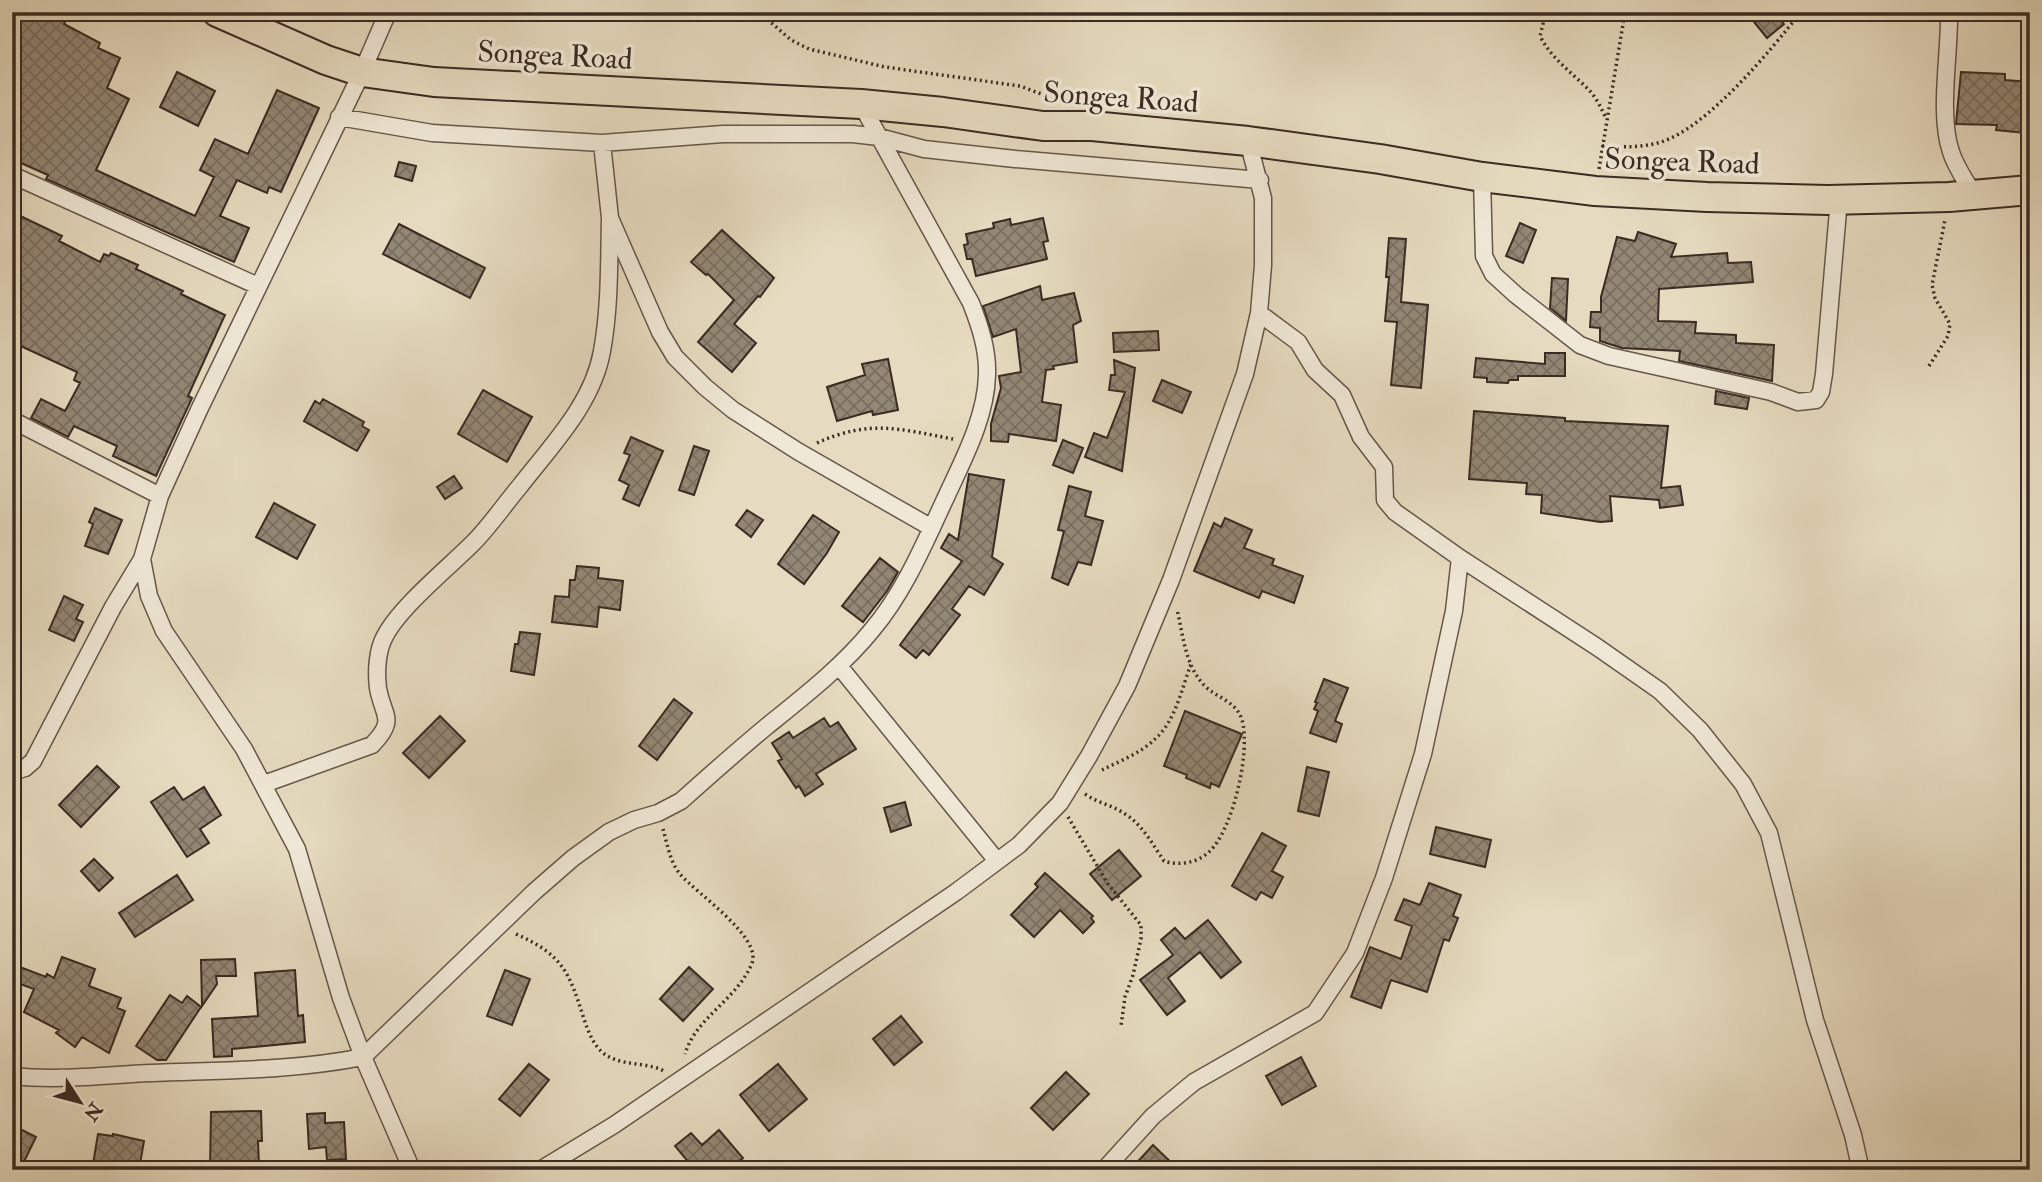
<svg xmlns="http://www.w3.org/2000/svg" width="2042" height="1182" font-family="'IM FELL Double Pica',serif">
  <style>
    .building { fill: url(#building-cross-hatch); stroke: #3a2b23; stroke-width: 2 }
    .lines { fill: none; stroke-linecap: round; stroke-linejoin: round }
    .street-casing { stroke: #65574a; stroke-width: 19 }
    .highway-casing { stroke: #3a2b23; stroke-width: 32 }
    .path { stroke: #3a2b23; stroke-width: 3.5; stroke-dasharray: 2 3.5; stroke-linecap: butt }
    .street { stroke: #efe8d6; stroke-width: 16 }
    .highway { stroke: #e6dbc0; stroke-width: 28 }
    .labels { text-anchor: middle; stroke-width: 7; stroke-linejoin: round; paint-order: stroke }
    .street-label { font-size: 30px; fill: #3a2b23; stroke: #efe8d6 }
  </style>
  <defs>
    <pattern id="building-cross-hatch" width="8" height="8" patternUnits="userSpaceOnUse" patternTransform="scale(1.75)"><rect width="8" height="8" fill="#938775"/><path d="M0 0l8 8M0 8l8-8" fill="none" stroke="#796f60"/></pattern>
  </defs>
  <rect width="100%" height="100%" fill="#e6dbc0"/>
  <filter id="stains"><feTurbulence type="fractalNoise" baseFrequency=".00286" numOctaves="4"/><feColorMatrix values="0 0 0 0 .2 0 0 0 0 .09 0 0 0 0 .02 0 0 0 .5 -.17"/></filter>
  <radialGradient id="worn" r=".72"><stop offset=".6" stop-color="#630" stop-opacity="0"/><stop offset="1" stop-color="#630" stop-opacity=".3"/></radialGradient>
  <path class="building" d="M 16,12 L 70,12 L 64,24 L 100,43 L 98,48 L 120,58 L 107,88 L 129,99 L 96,170 L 195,216 L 214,177 L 200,170 L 215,139 L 248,154 L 277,90 L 319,108 L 281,192 L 269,187 L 267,193 L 237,180 L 220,216 L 249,228 L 234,262 L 46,179 L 48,175 L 12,159 L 12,20 Z
    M 1746,12 L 1774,12 L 1784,24 L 1767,38 Z
    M 177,72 L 215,91 L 198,126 L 160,107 Z
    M 1961,72 L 2005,74 L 2005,80 L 2030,82 L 2025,133 L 1996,130 L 1997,125 L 1956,124 Z
    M 399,162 L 416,166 L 412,181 L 395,176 Z
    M 12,212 L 62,236 L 59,241 L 100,262 L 104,254 L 109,256 L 111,253 L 138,265 L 136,269 L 183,291 L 181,294 L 225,315 L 188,396 L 192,398 L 156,476 L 113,456 L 117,446 L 74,426 L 68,437 L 31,418 L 41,399 L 65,411 L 80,383 L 74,380 L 77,372 L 12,342 Z
    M 1043,218 L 1048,241 L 1043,242 L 1047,259 L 976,276 L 972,259 L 967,259 L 964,245 L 968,244 L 966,234 L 994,228 L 993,223 L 1010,219 L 1011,225 Z
    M 1520,223 L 1536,230 L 1523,263 L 1506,256 Z
    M 399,224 L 485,268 L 470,298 L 383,254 Z
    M 722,230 L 774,278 L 760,297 L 758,296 L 734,324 L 756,343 L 732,372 L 698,342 L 734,300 L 708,274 L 706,275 L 691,262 Z
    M 1638,232 L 1676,244 L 1671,257 L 1727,253 L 1728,263 L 1751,262 L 1753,282 L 1659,289 L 1658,321 L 1696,322 L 1695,333 L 1736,335 L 1736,343 L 1774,345 L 1772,381 L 1679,361 L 1680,351 L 1622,348 L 1600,341 L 1600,328 L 1590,327 L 1591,312 L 1601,312 L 1601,297 L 1617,237 L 1635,241 Z
    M 1389,238 L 1406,239 L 1401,302 L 1428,305 L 1421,388 L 1391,385 L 1397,322 L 1385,321 L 1389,277 L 1386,277 Z
    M 1552,278 L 1568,279 L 1566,321 L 1550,308 Z
    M 1040,286 L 1042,300 L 1074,293 L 1081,321 L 1073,325 L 1077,362 L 1053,366 L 1054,369 L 1046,370 L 1042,402 L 1061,405 L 1056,441 L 1009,434 L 1008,442 L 991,441 L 991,424 L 1001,388 L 999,376 L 1021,372 L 1016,329 L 993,337 L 983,306 Z
    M 1158,331 L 1159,350 L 1114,352 L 1113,333 Z
    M 1545,353 L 1565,353 L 1565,376 L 1518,376 L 1518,380 L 1509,380 L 1508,383 L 1487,382 L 1487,378 L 1474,377 L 1476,358 L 1545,364 Z
    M 888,359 L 898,410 L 873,415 L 872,411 L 837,421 L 827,387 L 865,375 L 862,364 Z
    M 1114,360 L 1135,368 L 1122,471 L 1085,457 L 1094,433 L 1107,438 L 1125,392 L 1109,390 L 1111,375 L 1115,375 Z
    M 1162,380 L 1191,392 L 1182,413 L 1153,401 Z
    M 483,390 L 532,417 L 507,462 L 458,434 Z
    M 1716,391 L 1749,398 L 1747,409 L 1715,404 Z
    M 323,399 L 364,422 L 362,426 L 369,430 L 357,451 L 304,421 L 315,401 L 320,404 Z
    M 1474,411 L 1565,418 L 1565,421 L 1668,426 L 1661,488 L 1680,486 L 1683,505 L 1660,508 L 1659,500 L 1610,496 L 1612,521 L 1600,522 L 1541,513 L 1542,495 L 1526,494 L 1527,483 L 1469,479 Z
    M 631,437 L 663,451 L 639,506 L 623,499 L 629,485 L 619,480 L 630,455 L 624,453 Z
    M 1063,440 L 1083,448 L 1073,473 L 1053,465 Z
    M 694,446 L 709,451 L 694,495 L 679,490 Z
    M 969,474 L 1004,480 L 992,557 L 1003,564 L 984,595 L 969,586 L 952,609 L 960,615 L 929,655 L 923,650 L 916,658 L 900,645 L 962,561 L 941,548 L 949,534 L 958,540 Z
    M 454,476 L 462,488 L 445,499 L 437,487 Z
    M 1069,486 L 1091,492 L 1085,516 L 1103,521 L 1091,565 L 1078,562 L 1068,585 L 1052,578 L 1064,531 L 1058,530 Z
    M 274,503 L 315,525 L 297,559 L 256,537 Z
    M 95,508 L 122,520 L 108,554 L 85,546 L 93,524 L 89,522 Z
    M 747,510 L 763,520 L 751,537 L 736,525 Z
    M 813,515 L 839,532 L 827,553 L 804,584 L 778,564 Z
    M 1225,518 L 1252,530 L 1244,548 L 1274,559 L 1272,565 L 1303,576 L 1294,603 L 1262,591 L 1259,598 L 1194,571 L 1214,523 L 1221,527 Z
    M 880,558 L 898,572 L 887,591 L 863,622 L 842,606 Z
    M 577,566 L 599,568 L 598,578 L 623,581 L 620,610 L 599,607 L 597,627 L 552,622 L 555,596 L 569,597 L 570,580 L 575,580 Z
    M 64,596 L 83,605 L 76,619 L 83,622 L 74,641 L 49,630 Z
    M 520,632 L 540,634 L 534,675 L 511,671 L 515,644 L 518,644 Z
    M 1324,679 L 1348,688 L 1335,721 L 1342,724 L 1336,742 L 1310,733 L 1318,711 L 1314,709 L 1317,703 L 1315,702 Z
    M 674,699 L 692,713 L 657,760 L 639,746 Z
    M 1185,711 L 1242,734 L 1219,787 L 1211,783 L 1210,788 L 1186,778 L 1187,775 L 1164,766 Z
    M 440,716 L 465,741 L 429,778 L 403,753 Z
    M 824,718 L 830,727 L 838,722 L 856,749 L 816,774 L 823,784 L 805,796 L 799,786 L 796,788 L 778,761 L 782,759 L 772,743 L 789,732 L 793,738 Z
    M 97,766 L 119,787 L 81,827 L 59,805 Z
    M 1307,767 L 1329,772 L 1319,816 L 1298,811 Z
    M 174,787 L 183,800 L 204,787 L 221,815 L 200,829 L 209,843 L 187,857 L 151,802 Z
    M 905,802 L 911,825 L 891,832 L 884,808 Z
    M 1436,827 L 1491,840 L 1485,867 L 1430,854 Z
    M 1262,833 L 1286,846 L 1272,871 L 1283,877 L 1272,898 L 1261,892 L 1256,900 L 1232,886 Z
    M 1119,850 L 1141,876 L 1112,900 L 1090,874 Z
    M 94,859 L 113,878 L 99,891 L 81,871 Z
    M 1045,873 L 1093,916 L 1091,918 L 1094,922 L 1083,933 L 1060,910 L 1034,937 L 1011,915 L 1038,887 L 1035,884 Z
    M 177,875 L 193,900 L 135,937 L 119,913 Z
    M 1429,883 L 1461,895 L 1453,916 L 1458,918 L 1449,941 L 1444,939 L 1427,992 L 1391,980 L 1381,1008 L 1351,997 L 1370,947 L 1401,959 L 1412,926 L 1395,920 L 1404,899 L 1420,905 Z
    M 1208,920 L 1241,962 L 1221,978 L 1200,952 L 1168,978 L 1185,1001 L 1167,1015 L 1140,980 L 1173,955 L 1161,940 L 1175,928 L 1185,939 Z
    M 62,957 L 95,969 L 89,986 L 121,998 L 117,1008 L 125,1011 L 109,1053 L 82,1037 L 75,1047 L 56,1033 L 59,1030 L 24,1012 L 34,989 L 12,981 L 12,964 L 46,977 L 47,974 L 54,978 Z
    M 235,959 L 236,976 L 216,976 L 217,984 L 202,1006 L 201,960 Z
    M 689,967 L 713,989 L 683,1021 L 660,999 Z
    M 295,970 L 298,1016 L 303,1015 L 305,1042 L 232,1049 L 232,1056 L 214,1057 L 212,1019 L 258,1016 L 255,973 Z
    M 505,970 L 530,979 L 512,1025 L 487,1016 Z
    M 170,995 L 182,1003 L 187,996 L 201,1007 L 166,1060 L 157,1060 L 136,1046 Z
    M 901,1016 L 922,1042 L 894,1065 L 873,1039 Z
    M 1301,1057 L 1316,1086 L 1282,1105 L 1266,1076 Z
    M 529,1064 L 549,1080 L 520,1116 L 499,1099 Z
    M 778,1064 L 807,1099 L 769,1131 L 740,1095 Z
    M 1066,1072 L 1089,1094 L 1053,1130 L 1031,1108 Z
    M 261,1111 L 262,1141 L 258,1141 L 259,1165 L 210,1167 L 211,1112 Z
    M 325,1113 L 325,1123 L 344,1122 L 346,1159 L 327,1160 L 326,1147 L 309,1149 L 307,1114 Z
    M 12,1125 L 36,1137 L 20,1170 L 12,1170 Z
    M 719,1130 L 743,1158 L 728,1170 L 695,1170 L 675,1146 L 691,1133 L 702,1145 Z
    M 98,1134 L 113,1136 L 113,1134 L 144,1141 L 139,1170 L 93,1164 Z
    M 1153,1145 L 1179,1170 L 1130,1170 Z"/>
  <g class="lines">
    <defs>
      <path id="street" d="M 388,12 L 362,72 L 199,410 L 160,496 L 142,559 L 149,596 L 164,631 L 244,749 L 297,849 L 341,998 L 363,1057 L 412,1170
        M 1949,12 C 1950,54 1938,114 1951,152 C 1956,168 1966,181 1974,195
        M 339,117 L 432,133 L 602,143 L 723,134 L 853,134 L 879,137 L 924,149 L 1015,159 L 1260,180
        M 602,143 L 610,218 L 660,332 L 675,357 L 705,387 L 733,410 L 799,452 L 932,528
        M 12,175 L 258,286
        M 1482,177 L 1484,256 L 1493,274 L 1516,295 L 1580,345 L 1609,356 L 1771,392 L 1798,402 L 1816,400 L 1821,392 L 1824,374 L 1839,199
        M 1259,313 L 1298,342 L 1315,370 L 1342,395 L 1361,437 L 1384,467 L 1385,500 L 1395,512 L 1460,558 L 1597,647 L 1660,691 L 1700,730 L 1743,784 L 1769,833 L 1815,1020 L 1853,1135 L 1859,1162 L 1858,1170
        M 12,420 L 160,496
        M 839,666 L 997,861
        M 12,772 L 25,768 L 33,761 L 113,607 L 142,559
        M 264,784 L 372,745 C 397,719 383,717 378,688 C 376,672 377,650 385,636 C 400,607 448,568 473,543 C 490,526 504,505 520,486 C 552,445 593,403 602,351 C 610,307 609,262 610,218
        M 12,1076 C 59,1081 104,1075 151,1073 C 223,1070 292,1071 363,1057 L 534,892 L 573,858 L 609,832 L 634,820 L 658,813 L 681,801 C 709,776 737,751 766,727 C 803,697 842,667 872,630 C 905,591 925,542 947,495 C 964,458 986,417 987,375 C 988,350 980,326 971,303 L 861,104
        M 540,1170 L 614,1125 L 956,892 L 1019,845 L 1060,803 L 1089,756 L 1127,686 L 1171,580 L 1245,374 L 1259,313 L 1263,265 L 1263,198 L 1248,141
        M 1104,1170 L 1153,1116 L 1194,1082 L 1315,1013 L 1355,953 L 1384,878 L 1423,754 L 1454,611 L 1460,558"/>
      <path id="highway" d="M 217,12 L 326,60 L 362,72 L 434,82 L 861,104 L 943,112 L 1043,126 L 1092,126 L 1248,141 L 1380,159 L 1482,177 L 1595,191 L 1707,197 L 1828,200 L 1949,197 L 2030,190"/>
    </defs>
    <use href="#street" class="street-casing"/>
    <use href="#highway" class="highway-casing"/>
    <path class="path" d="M 759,12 L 791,40 L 809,49 L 885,67 L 1020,86 L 1044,95 L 1052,102
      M 1546,12 L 1540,36 C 1551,58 1571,72 1588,89 C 1596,97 1601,108 1606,118
      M 1602,146 C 1622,147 1642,148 1661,142 C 1708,127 1770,51 1801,12
      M 1599,169 L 1625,12
      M 1929,366 L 1948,336 L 1950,324 L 1935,298 L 1932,285 L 1945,220
      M 817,443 C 870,419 899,429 953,439
      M 1102,770 C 1120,761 1141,753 1155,739 C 1175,722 1182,688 1191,664
      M 1085,794 C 1098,803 1112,805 1125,814 C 1142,824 1153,845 1164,861 C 1179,866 1197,863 1209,852 C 1233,830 1251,751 1242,720 C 1236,700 1215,698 1203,684 C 1185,664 1183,635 1177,609
      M 1068,817 L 1108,884 L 1141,925 L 1141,939 L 1133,975 L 1125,997 L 1121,1026
      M 663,829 C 667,843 670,862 680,874 C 696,893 762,937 752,963 C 738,999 696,1017 685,1054
      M 516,934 C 563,955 569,972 584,1019 C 588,1031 593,1044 602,1052 C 619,1067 645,1061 664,1071"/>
    <use href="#street" class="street"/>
    <use href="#highway" class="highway"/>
  </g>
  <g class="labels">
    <g class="street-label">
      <text transform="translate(555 55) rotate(3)" y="10">Songea Road</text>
      <text transform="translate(1121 97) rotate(4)" y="10">Songea Road</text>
      <text transform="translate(1682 161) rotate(2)" y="10">Songea Road</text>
    </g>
  </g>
  <rect width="2042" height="1182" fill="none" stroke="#e6dbc0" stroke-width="42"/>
  <rect x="14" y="14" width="2014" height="1154" fill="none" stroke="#3a2b23" stroke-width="3.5"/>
  <rect x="21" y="21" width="2000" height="1140" fill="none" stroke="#3a2b23" stroke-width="2"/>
  <g transform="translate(80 1102) rotate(126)" stroke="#efe8d6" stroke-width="5" paint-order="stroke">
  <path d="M0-5L12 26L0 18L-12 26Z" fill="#3a2b23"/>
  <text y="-10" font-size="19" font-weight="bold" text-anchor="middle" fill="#3a2b23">N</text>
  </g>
  <rect width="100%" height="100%" filter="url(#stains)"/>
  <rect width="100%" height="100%" fill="url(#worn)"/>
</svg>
